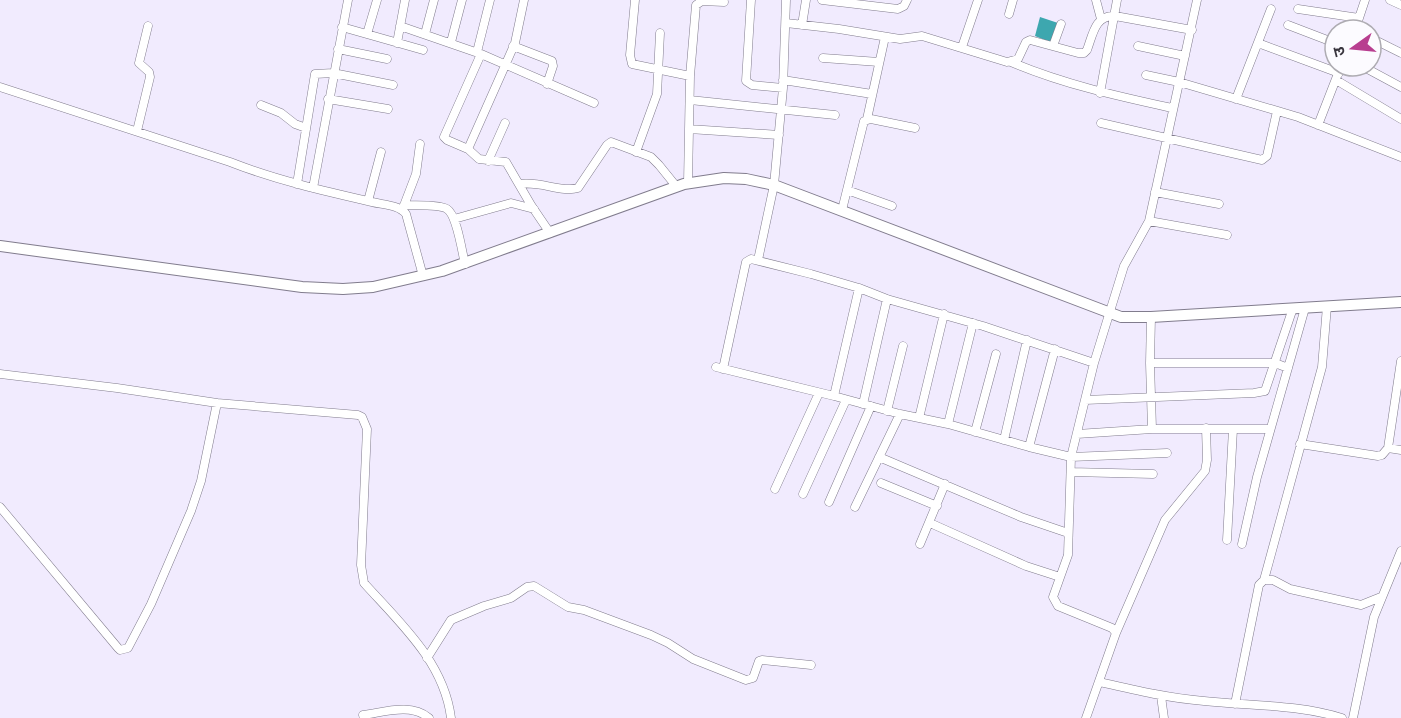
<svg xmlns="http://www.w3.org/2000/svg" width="1401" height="718" font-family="'Roboto Condensed','Noto Sans Devanagari',sans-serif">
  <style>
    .water { fill: #3da7af }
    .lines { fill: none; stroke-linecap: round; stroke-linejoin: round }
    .street-casing { stroke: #817c8d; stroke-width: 9 }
    .secondary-casing { stroke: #817c8d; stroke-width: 12 }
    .street { stroke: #fff; stroke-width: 8 }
    .secondary { stroke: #fff; stroke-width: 10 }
  </style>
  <rect width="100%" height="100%" fill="#f1ebfe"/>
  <path class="water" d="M 1040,17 L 1058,23 L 1052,43 L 1035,36 Z"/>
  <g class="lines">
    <defs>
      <path id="street" d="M 635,0 L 630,55 L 632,64 L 690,76
        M 751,0 L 746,81 L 752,85 L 783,88
        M 822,0 L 898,9 L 904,6 L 907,0
        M 1096,0 L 1101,19
        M 1390,0 L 1401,5
        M 1298,9 L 1359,18
        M 1009,14 L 1013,0
        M 786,23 L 839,29 L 900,39 L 922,36 L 1007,62 L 1018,59 L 1026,42 L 1030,40 L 1078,53 L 1084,53 L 1087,50 C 1093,34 1095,15 1115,16 L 1192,30
        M 802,25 L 806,0
        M 1288,25 L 1335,43
        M 400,26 L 481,54 L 594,103
        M 342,27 L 423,50
        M 1355,30 L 1365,0
        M 367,34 L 377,0
        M 425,34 L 434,0
        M 1371,38 L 1401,53
        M 451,42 L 462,0
        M 397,43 L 405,0
        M 1258,43 L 1339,73
        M 513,46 L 552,61 L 553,66 L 547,84
        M 1053,46 L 1061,24
        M 1138,46 L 1185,56
        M 962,47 L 978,0
        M 338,49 L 387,59
        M 477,52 L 490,0
        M 481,54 L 444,137 L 447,140 L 468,149 L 479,159 L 506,162 L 531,205 L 550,233
        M 823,58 L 879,62
        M 1011,62 C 1063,84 1117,96 1172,108
        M 1362,66 L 1401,87
        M 1146,75 L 1179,82 L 1298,117 L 1401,157
        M 783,80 L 872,94
        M 1336,80 L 1401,119
        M 0,87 L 230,162 C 276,180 324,191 372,202 C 384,205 399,205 406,214 L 423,276
        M 1100,93 L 1117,0
        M 328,99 L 388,109
        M 1236,99 L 1271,9
        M 690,100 L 835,115
        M 261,105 L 281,113 L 295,124 L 306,128
        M 867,119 L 885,37
        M 1101,123 L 1262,160 L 1267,156 L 1277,111
        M 1318,125 L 1341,66
        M 689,129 L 779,135
        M 137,131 L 150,77 L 149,72 L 139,63 L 148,26
        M 468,149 L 515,43 L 524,0
        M 636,152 L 657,94 L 660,33
        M 488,161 L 505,123
        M 688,183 L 690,76 L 696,5 L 702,1 L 724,2
        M 297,184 L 315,74 L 333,73 L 393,85
        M 520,184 C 541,181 562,193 578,188 L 607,145 L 611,142 L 651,157 L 659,165 L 676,186
        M 313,188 L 348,0
        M 847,190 L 892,206
        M 1155,192 L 1219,204
        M 368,201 L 381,152
        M 404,205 C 414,206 439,204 447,209 C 457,215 462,252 465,264
        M 403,208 L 416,174 L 420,144
        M 842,210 L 864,121 L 871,119 L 915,128
        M 454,219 L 511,203 L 534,209
        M 1149,221 L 1227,235
        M 758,260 L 774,185 L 783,88 L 786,0
        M 859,288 L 834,396 L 900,414 L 948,424 L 1029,447 L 1071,457 L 1167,453
        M 1151,317 L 1150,363 L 1152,429 L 1270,429
        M 1150,363 L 1275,363 L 1288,368
        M 716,367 L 834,396
        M 723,369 L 746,262 L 751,259 L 811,274 L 859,288 L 887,299 L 983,326 L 1094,363
        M 0,374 L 117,388 L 217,403 L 358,415 L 362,417 L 367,429 L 361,565 L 364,583 C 400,623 444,662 451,718
        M 1085,400 L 1254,393 L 1265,391 L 1293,308
        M 863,404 L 887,299
        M 887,411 L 903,346
        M 919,418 L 944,314
        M 948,424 L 973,323
        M 975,432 L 996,354
        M 1077,434 L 1152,429
        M 1004,440 L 1027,340
        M 1300,444 L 1378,456 L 1382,455 L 1388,448 L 1401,450
        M 1029,447 L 1055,349
        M 1388,448 L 1401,361
        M 879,457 L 1021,517 L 1068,533
        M 1071,472 L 1153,474
        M 881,483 L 937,506
        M 775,489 L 819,393
        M 803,494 L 846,400
        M 829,502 L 871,406
        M 0,507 L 118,648 L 120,650 L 128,648 L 151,604 L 191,511 L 201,481 L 217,403
        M 855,507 L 900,414
        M 930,523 L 1026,566 L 1060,577
        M 1227,540 L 1233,429
        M 920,544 L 945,484
        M 1242,544 L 1257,477 L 1305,308
        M 1264,580 L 1322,367 L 1327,306
        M 1116,633 L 1165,520 L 1205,471 L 1207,460 L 1206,428
        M 427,658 L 451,620 L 484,606 L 511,598 L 527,587 L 534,586 L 568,607 L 584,610 L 651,635 L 668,643 L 693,659 L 746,680 L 753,678 L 759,661 L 762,660 L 811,665
        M 1099,682 C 1134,690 1168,698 1204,701 C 1250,706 1297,704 1342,718
        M 1161,696 L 1164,718
        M 1235,704 L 1259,585 L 1264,580 L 1273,580 L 1290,589 L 1361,605 L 1381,597
        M 363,715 C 385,712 411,703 429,718
        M 1086,718 L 1116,633 L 1112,628 L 1058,606 L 1053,597 L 1068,555 L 1071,457 L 1094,363 L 1124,266 L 1149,221 L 1197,0
        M 1353,718 L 1374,617 L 1401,551"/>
      <path id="secondary" d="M 0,246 L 302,287 L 343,289 L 373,287 L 442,271 L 684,184 L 724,178 L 746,179 L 774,185 L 1121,317 L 1151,317 L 1401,302"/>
    </defs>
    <use href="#street" class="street-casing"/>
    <use href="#secondary" class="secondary-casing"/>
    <use href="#street" class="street"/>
    <use href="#secondary" class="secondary"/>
  </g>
  <g transform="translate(1353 48) rotate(255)"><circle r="28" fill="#fcfbff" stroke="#aeacb2" stroke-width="1.5"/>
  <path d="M0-4.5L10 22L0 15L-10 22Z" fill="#b83e90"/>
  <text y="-9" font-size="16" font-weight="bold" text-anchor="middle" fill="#39363e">उ</text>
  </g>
</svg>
